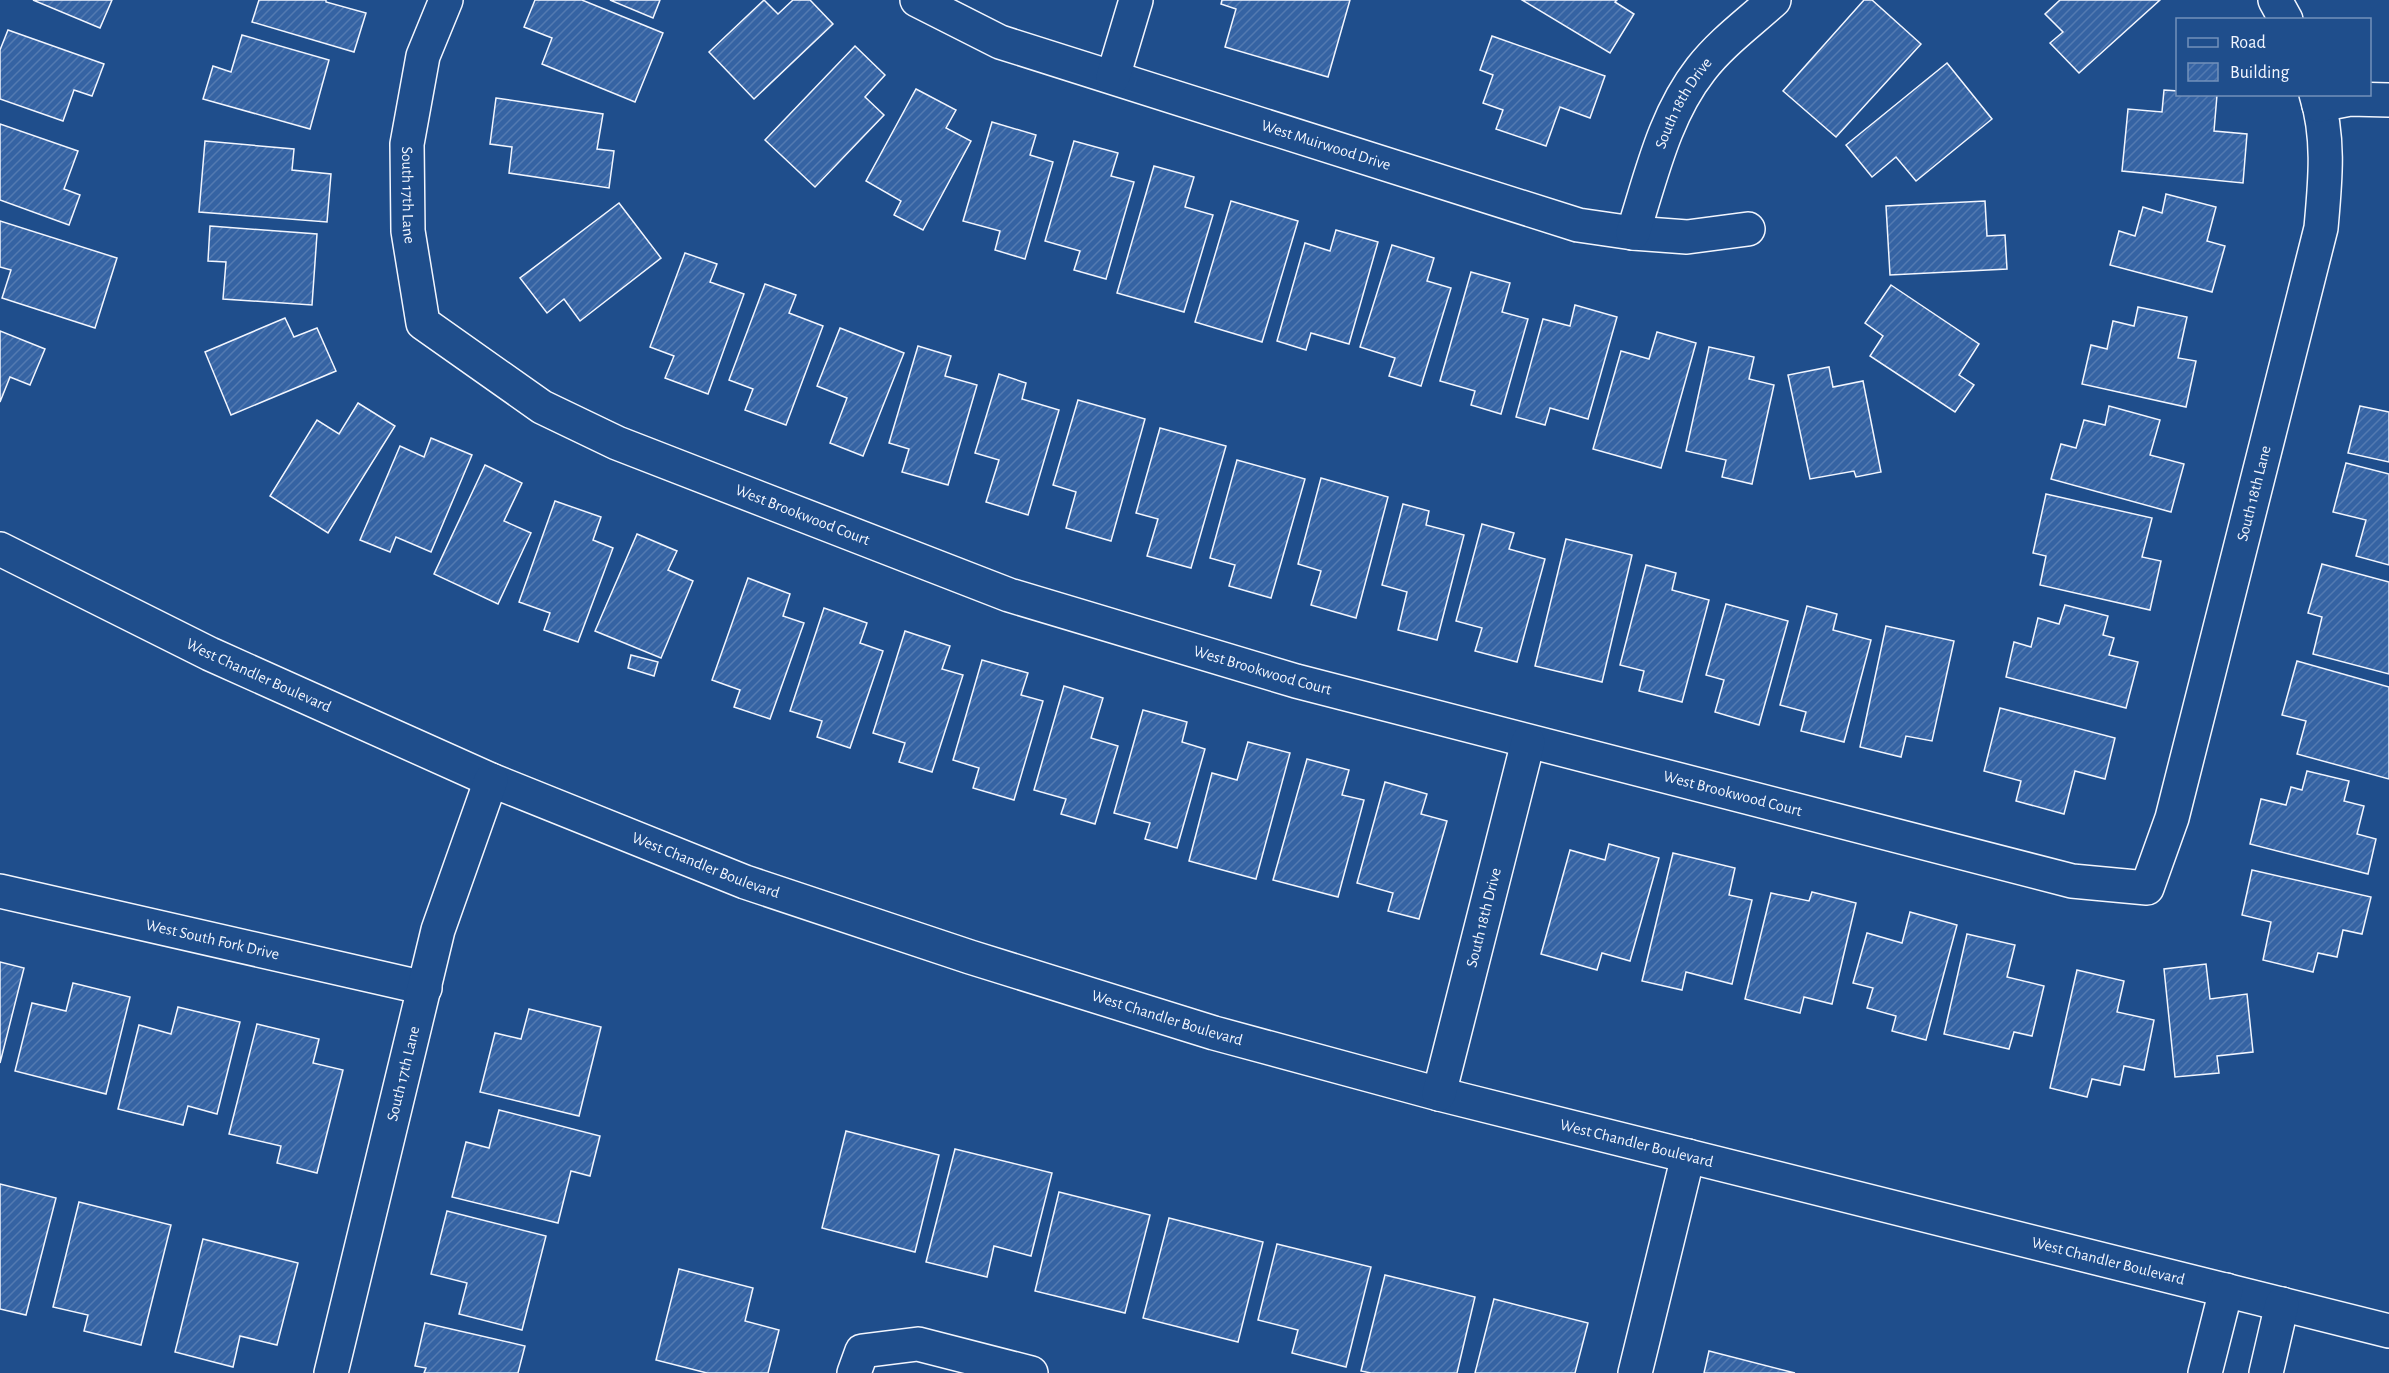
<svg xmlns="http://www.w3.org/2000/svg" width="2389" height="1373" viewBox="0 0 2389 1373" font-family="'Alegreya Sans',sans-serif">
<defs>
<pattern id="building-hatch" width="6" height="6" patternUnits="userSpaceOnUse" patternTransform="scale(1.5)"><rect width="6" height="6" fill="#3563a3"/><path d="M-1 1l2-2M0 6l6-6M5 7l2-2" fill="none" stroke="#537ab1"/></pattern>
</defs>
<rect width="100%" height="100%" fill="#1f4e8c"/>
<g fill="url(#building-hatch)" stroke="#f2f6ff" stroke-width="1.5">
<polygon points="33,0 112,0 100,28"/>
<polygon points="259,0 326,0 326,2 366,13 354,52 252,22"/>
<polygon points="535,0 582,0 663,33 635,102 542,64 552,38 524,27"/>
<polygon points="610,0 660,0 653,18"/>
<polygon points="764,0 778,14 793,0 810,0 833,24 754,99 709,52"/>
<polygon points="1222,0 1350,0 1328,77 1225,47 1236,9 1221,4"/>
<polygon points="1522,0 1617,0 1615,2 1634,14 1610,53"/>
<polygon points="1864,0 1872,0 1921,44 1836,137 1783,91"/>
<polygon points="2060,0 2160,0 2079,73 2050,43 2063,32 2045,14"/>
<polygon points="8,30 104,64 92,96 74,90 63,121 0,99 0,50"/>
<polygon points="242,35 329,60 310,129 203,99 213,66 231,72"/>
<polygon points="1492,36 1605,76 1590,118 1560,107 1546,146 1496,129 1503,110 1483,103 1493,75 1480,70"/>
<polygon points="855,46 885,75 865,97 884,115 815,187 765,140"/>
<polygon points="1947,63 1992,119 1916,181 1896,157 1872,177 1846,145"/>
<polygon points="916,89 956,110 946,128 971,141 923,230 894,215 901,201 866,181"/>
<polygon points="2164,90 2178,91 2178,94 2217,95 2214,131 2247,134 2243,183 2122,171 2128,109 2162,112"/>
<polygon points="496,98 603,114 597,149 614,151 609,188 509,173 512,147 490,144"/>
<polygon points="992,122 1036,135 1030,155 1053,162 1025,259 995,250 1000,231 963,221"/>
<polygon points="0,124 78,151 64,189 80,195 69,225 0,200"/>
<polygon points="205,141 294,149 292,170 331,174 327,222 199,212"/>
<polygon points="1074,141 1118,153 1111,176 1134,182 1106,279 1074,270 1080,251 1045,241"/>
<polygon points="1154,166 1194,177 1185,207 1213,215 1184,312 1117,293"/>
<polygon points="2166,194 2216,207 2207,241 2225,246 2212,292 2110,265 2119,231 2135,236 2143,207 2162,213"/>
<polygon points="1231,201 1298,221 1262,342 1195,322"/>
<polygon points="1985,201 1987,236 2005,235 2007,269 1890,275 1886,206"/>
<polygon points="619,203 661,258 580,321 564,299 547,313 520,278"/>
<polygon points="0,221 117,258 95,328 2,298 11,270 0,267"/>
<polygon points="210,226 317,234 312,305 223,299 226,262 208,261"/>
<polygon points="1336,230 1378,242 1349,344 1311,333 1306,350 1277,341 1305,243 1330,251"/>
<polygon points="1392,245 1434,258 1427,281 1451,288 1421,386 1389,376 1395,358 1360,347"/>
<polygon points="685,253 717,264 710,282 744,294 708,394 665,378 674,356 650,347"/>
<polygon points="1471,272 1510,283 1502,312 1528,319 1501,414 1471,405 1475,391 1440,381"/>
<polygon points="765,284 796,295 789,313 823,326 786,425 745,410 753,389 729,380"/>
<polygon points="1891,285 1979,344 1959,375 1974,385 1955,412 1870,356 1883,336 1865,323"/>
<polygon points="1575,305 1617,317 1588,419 1550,408 1545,425 1516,417 1543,319 1570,326"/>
<polygon points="2138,307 2187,317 2178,358 2196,361 2186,407 2082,384 2091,345 2107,349 2113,321 2134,326"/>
<polygon points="285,318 294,337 317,328 336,371 231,415 205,352"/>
<polygon points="840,328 904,353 863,456 830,443 847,398 817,386"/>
<polygon points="0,331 45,349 30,385 10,377 0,402"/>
<polygon points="1657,332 1696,343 1661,468 1593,449 1621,351 1649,359"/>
<polygon points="918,346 951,356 945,376 977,385 948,485 902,472 909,449 889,443"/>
<polygon points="1709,347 1754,357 1749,379 1774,385 1752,484 1722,477 1726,460 1686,451"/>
<polygon points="1829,367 1833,387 1863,381 1881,472 1856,477 1854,471 1810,479 1788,375"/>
<polygon points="999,374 1026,383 1022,399 1059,410 1028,515 986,502 999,460 975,453"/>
<polygon points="1078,400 1145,419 1111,541 1066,528 1076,492 1053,485"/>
<polygon points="358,403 395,426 328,533 270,496 317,420 339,434"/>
<polygon points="2109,406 2160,420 2150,455 2184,464 2171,512 2051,479 2061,444 2076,448 2084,420 2105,425"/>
<polygon points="2360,406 2389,412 2389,462 2348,453"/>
<polygon points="1160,428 1226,446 1191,568 1147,556 1158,519 1136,513"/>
<polygon points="431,438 472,455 431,552 396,537 390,552 360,540 400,446 424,457"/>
<polygon points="1237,460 1305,479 1271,598 1229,586 1235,565 1210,558"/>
<polygon points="2346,463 2389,474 2389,565 2356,556 2366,520 2333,512"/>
<polygon points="485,465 522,483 504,521 531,533 498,604 434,574"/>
<polygon points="1321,478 1388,497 1356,618 1311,605 1321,571 1298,564"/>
<polygon points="2046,494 2152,518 2142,557 2161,561 2150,610 2040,585 2046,556 2033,553"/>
<polygon points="555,501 601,517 593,540 613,548 578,642 544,630 550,613 519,602"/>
<polygon points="1403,504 1429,511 1426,525 1464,535 1437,640 1398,630 1407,592 1382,585"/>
<polygon points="1482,524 1514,533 1509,549 1545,559 1517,662 1475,651 1482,628 1456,621"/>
<polygon points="637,534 677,551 668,570 693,581 661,658 595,631"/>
<polygon points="1566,539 1632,555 1602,682 1535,666"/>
<polygon points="2322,564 2389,582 2389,674 2313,654 2322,617 2308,613"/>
<polygon points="1646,565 1676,573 1672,590 1709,600 1682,702 1639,691 1644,671 1620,665"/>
<polygon points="748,578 790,594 783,616 804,623 770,719 734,707 740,690 712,680"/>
<polygon points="1726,604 1788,621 1759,725 1715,712 1724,680 1706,675"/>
<polygon points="2065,605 2108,616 2103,635 2114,638 2109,655 2138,662 2126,708 2006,677 2014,642 2031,647 2038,618 2059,624"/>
<polygon points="1807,606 1837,614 1833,630 1871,640 1844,742 1801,731 1806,712 1780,705"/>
<polygon points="824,608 867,623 860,643 883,651 850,748 817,737 822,721 790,711"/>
<polygon points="1886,626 1954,641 1932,741 1906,736 1901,757 1860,747"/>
<polygon points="905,631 950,646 942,669 963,675 932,772 899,762 905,743 873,733"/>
<polygon points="631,655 658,662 654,676 628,668"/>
<polygon points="982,660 1028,673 1021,695 1043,701 1014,800 973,788 979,768 953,760"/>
<polygon points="2297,661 2389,687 2389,779 2297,754 2306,721 2282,715"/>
<polygon points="1064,686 1103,698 1091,738 1118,746 1095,824 1061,814 1066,799 1034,790"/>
<polygon points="2000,708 2115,738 2105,779 2075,771 2064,814 2016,801 2021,781 1984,771"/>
<polygon points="1143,710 1187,722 1182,742 1205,749 1177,848 1145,839 1150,823 1114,813"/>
<polygon points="1248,742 1290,753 1256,879 1189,861 1212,773 1237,780"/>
<polygon points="1307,759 1349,770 1342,795 1364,800 1338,897 1273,880"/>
<polygon points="2307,771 2349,781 2344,801 2364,806 2357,834 2376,839 2368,874 2250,844 2261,799 2286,805 2291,787 2302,790"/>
<polygon points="1385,782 1427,794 1421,814 1447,821 1419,919 1388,911 1393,893 1357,883"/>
<polygon points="1609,844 1659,858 1630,961 1602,953 1597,970 1541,954 1570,850 1605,860"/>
<polygon points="1673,853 1735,868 1729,895 1752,900 1732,984 1686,972 1682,990 1642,981"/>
<polygon points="2252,870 2371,897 2362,934 2343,930 2337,957 2318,953 2313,972 2263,960 2271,922 2242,915"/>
<polygon points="1812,892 1856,903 1832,1004 1804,997 1800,1013 1745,999 1771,893 1809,901"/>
<polygon points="1910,912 1957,925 1926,1040 1892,1031 1896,1016 1867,1008 1873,988 1853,983 1867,933 1902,943"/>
<polygon points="1967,934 2015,945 2007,977 2044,986 2032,1036 2014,1032 2009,1049 1944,1034"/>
<polygon points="0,962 24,968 0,1063"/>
<polygon points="2206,964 2210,999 2247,994 2253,1052 2217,1056 2219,1073 2175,1077 2164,969"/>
<polygon points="2077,970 2124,981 2117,1012 2154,1020 2144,1070 2124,1066 2120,1085 2092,1079 2087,1097 2050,1088"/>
<polygon points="73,983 130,997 106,1094 15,1071 32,1003 66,1011"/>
<polygon points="178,1007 240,1022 217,1114 188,1106 183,1125 118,1109 139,1025 171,1034"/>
<polygon points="529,1009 601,1027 579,1116 480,1092 495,1033 521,1039"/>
<polygon points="257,1024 319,1039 313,1063 343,1070 317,1173 277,1163 281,1146 229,1134"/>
<polygon points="499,1110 600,1136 590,1176 571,1171 558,1223 452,1197 466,1142 489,1148"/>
<polygon points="846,1131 939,1155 915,1252 822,1228"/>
<polygon points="955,1149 1052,1173 1031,1256 994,1246 987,1277 926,1262"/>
<polygon points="0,1184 56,1198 26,1315 0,1309"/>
<polygon points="1059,1192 1150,1215 1125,1313 1035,1291"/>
<polygon points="79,1202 171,1225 141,1345 84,1331 88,1315 53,1307"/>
<polygon points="447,1211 546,1236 522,1330 459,1314 467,1283 431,1274"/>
<polygon points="1169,1218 1263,1242 1238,1342 1143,1318"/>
<polygon points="203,1239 298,1263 277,1345 240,1336 233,1367 175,1352"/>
<polygon points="1277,1244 1371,1267 1346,1367 1292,1353 1298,1330 1258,1320"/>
<polygon points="679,1269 753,1288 745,1321 779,1330 768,1373 707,1373 656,1360"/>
<polygon points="1385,1275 1475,1297 1457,1373 1371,1373 1361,1371"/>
<polygon points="1494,1299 1588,1323 1575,1373 1475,1373"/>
<polygon points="425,1323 525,1346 518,1373 424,1373 426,1368 415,1366"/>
<polygon points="1709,1351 1795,1373 1704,1373"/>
</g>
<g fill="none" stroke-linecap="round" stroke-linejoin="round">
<g stroke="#f2f6ff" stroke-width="36">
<g id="minor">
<path id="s1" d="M446 0 423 56 407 144 408 231 423 323 542 407 617 443 1009 595 1296 681 2072 881 2147 888 2172 818 2321 228C2325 183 2330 138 2316 94"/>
<path id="s2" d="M917 0 1000 42 1578 225 1633 233 1687 237 1748 229"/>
<polyline points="2275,0 2286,20"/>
<polyline points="1113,77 1136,0"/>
<polyline points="2319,105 2350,99 2389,100"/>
<path id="s3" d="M1633 233C1651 177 1664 116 1701 69 1721 43 1750 22 1774 0"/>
<path id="s4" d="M0 549 210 654 491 780 745 882 970 957 1214 1033 1439 1094 2389 1331"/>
<path id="s5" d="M0 891 425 988"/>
<path id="s6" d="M1439 1094 1528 742"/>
<path id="s7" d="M331 1373 438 930 491 780"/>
<polyline points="854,1373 862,1351 918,1344 1031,1373"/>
<polyline points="1635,1373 1688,1156"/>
<polyline points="2205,1373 2226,1290"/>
<polyline points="2266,1373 2282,1304"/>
</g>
</g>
<use href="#minor" stroke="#1f4e8c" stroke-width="33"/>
</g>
<g text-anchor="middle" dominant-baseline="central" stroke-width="4.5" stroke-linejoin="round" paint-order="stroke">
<g font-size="16" fill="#f2f6ff" stroke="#1f4e8c">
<text stroke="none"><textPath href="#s3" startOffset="140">South 18th Drive</textPath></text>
<text stroke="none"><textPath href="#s2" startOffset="435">West Muirwood Drive</textPath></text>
<text stroke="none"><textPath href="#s1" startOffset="201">South 17th Lane</textPath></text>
<text stroke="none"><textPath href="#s1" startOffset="2565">South 18th Lane</textPath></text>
<text stroke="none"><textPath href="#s1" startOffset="758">West Brookwood Court</textPath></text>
<text stroke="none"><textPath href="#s1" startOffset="1244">West Brookwood Court</textPath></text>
<text stroke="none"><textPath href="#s4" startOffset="288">West Chandler Boulevard</textPath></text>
<text stroke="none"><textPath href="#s1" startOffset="1730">West Brookwood Court</textPath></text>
<text stroke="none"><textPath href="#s4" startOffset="774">West Chandler Boulevard</textPath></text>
<text stroke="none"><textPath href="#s6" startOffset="182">South 18th Drive</textPath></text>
<text stroke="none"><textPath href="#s5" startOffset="218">West South Fork Drive</textPath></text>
<text stroke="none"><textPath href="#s4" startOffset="1260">West Chandler Boulevard</textPath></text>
<text stroke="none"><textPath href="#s7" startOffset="308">South 17th Lane</textPath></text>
<text stroke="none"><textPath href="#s4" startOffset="1746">West Chandler Boulevard</textPath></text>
<text stroke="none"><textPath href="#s4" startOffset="2232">West Chandler Boulevard</textPath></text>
</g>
</g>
<rect x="2176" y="18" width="195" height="78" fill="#1f4e8c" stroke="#7391ba" stroke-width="1.5"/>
<rect x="2188" y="38" width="30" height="9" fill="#1f4e8c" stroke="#7391ba" stroke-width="1.5"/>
<text x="2230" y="48" font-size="18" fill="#f2f6ff">Road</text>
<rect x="2188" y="63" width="30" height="18" fill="url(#building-hatch)" stroke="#7391ba" stroke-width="1.5"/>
<text x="2230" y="78" font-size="18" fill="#f2f6ff">Building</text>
</svg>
